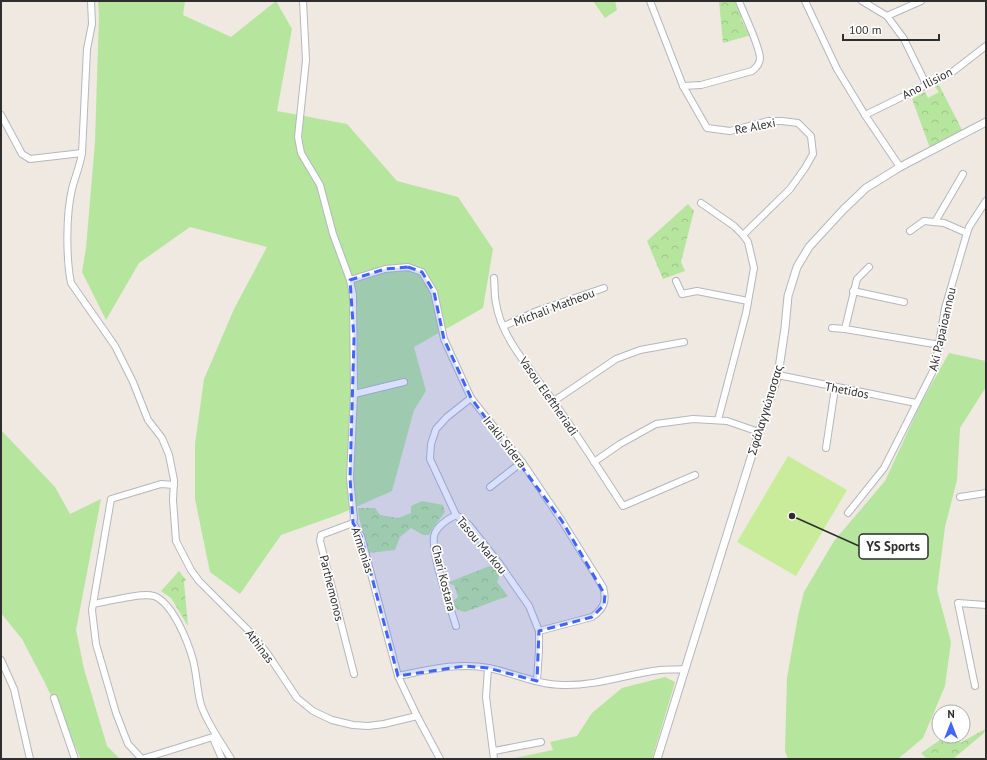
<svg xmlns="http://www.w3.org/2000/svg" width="987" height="760" viewBox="0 0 987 760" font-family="'PT Sans',sans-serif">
<defs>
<pattern id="forest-crowns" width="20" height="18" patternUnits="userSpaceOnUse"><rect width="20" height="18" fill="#b6e59e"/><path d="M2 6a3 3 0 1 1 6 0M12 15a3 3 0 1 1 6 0" fill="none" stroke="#9dc588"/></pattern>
</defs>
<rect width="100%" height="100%" fill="#efe9e1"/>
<g fill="#b6e59e">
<polygon points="98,1 185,1 183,15 231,37 276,1 292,29 277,111 347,124 397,181 458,197 493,249 483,308 414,347 426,391 414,410 392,491 340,514 281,535 240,594 210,572 195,499 195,444 204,379 234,309 267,247 190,227 139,263 106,320 82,272 86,248 95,142 99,15"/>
<polygon points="593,1 615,1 617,10 605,18"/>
<polygon points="949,353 986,361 986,387 960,428 957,480 945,527 937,590 951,642 945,686 923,738 898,759 788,759 785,751 787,678 798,616 804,592 834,541 885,481 921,403"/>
<polygon points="1,430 55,487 70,514 101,499 76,630 84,669 107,746 120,759 81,759 45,683 22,639 1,613"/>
<polygon points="665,677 675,682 652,759 510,759 553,750 550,742 577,736 592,713 622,688"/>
</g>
<g fill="url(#forest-crowns)">
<polygon points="719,1 736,1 743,15 741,19 746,29 749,30 751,35 723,43"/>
<polygon points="939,85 962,130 930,148 912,99 925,92 928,98 939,92 935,87"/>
<polygon points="688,204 694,211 681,262 685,271 663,279 647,241"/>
<polygon points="422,501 443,505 445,512 433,528 429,535 423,535 411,528 400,537 395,550 369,553 359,518 358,508 375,508 380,515 398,518 411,513 411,506"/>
<path d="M492 565C496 571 502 575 497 582L508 596 465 612 458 610 455 607 453 601 458 597 454 585 450 584 449 582Z"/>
<polygon points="179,571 186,580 184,582 188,626 171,598 161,591"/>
<polygon points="985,729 984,733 953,759 927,759 921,753 940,740 962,742"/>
</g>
<polygon fill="#c9ec9a" points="788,456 847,490 796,576 737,542"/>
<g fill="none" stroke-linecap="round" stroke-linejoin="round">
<g stroke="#b4b7c1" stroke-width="8">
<g id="minor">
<path d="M91 1 92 24 87 49 82 153C80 166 75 177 72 189 66 214 66 258 71 283L115 346 133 382 148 420 162 438 169 455 174 480 173 500 176 541 191 570 199 581 249 631 267 653 297 698 313 711 332 720 353 725 368 726 384 724 417 716"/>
<polyline points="303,1 306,60 298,137 301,153 320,185 333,234 350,280 353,295 354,394 350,478 354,518 353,523 361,536 398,676 417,716 440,759"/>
<polyline points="650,1 683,86 707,128 730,131 768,121 782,121 798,123 811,136 813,154 805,168 790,189 743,235"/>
<polyline points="805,1 837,69 865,115 900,167"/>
<polyline points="862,1 887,16 904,39 926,84"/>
<polyline points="887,16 921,1"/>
<path d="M683 86 701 85 752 71C756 68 760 64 760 58 759 44 744 15 739 1"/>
<polyline points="1,115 22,154 30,159 82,153"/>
<polyline points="865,115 951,73 986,46"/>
<polyline points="701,203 734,226 743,235 748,242 754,268 746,313 718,420"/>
<polyline points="935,222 963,174"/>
<polyline points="910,231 924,221 944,223 967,233"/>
<path d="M494 278C495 286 494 295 496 303 501 339 534 373 554 402 578 436 600 471 623 506L695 475"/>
<path d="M350 280 385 269 408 267 422 272 434 292 444 339 471 398 522 462 562 521 603 587C607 601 604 609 592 617L539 631"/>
<polyline points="676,281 682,294 697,291 748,301"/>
<polyline points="853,291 904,302"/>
<polyline points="504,326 537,311 604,288"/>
<polyline points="832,328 845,329 940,345"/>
<polyline points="845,329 857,279 869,267"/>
<polyline points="778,375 916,403"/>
<polyline points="354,394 404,382"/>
<polyline points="471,398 447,417 436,429 431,444 430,459 456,515 469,525 499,563 529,606 539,631 539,650 537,681"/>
<polyline points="554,401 616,359 640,350 684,342"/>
<polyline points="826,448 835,388"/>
<polyline points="594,462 620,444 656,424 693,419 727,421 759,432"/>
<polyline points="490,487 522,462"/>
<polyline points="960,497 986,493"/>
<polyline points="848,513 884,468 935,367 945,308 967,233 969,227 986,201"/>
<path d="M456 515C448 519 439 524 435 533 428 547 451 609 456 626"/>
<polyline points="353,523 321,535 320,541 354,674"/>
<path d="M93 604C107 602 141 592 154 596 173 603 188 642 193 660 197 675 197 691 201 705 208 725 221 742 231 759"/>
<polyline points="1,660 14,689 30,759"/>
<polyline points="488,668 486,697 494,759"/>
<path d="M398 676C428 670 458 662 489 668 513 673 538 685 563 685 596 686 627 674 660 670 668 669 676 670 684 669"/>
<polyline points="975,686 958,603 986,605"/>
<polyline points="54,698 75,759"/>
<polyline points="213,738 222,759"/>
<polyline points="494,751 541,742"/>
<polyline points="142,759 128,744 116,713 96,644 92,610 111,499 161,484 174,485"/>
<polyline points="142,759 216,736"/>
</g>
</g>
<g stroke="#b4b7c1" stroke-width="9">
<polyline id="tertiary" points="657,759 759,432 778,375 785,328 788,296 797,267 809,247 843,210 866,188 900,167 986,122"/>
</g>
<use href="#minor" stroke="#fff" stroke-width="6"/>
<use href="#tertiary" stroke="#fff" stroke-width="7"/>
</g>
<path fill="#4264fb" fill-opacity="0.2" stroke="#4264fb" stroke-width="3" stroke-dasharray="8 5" stroke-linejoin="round" d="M408 267 422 272 434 292 444 339 471 398 562 521 605 595 604 605 592 617 539 631 537 681 488 668 465 666 398 676 361 536 353 523 350 478 354 339 350 280 385 269Z"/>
<g text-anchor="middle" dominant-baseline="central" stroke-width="3.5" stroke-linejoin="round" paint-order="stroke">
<g font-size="12" fill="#2e2e2e" stroke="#fff">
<text transform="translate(927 83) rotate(-27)">Ano Ilision</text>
<text transform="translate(755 126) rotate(-11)">Re Alexi</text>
<text transform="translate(554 307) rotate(-21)">Michali Matheou</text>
<text transform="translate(942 329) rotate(-77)">Aki Papaioannou</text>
<text transform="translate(847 390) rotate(11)">Thetidos</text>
<text transform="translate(549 396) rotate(55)">Vasou Eleftheriadi</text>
<text transform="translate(765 410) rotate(-73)">Σφάλαγγιώτισσας</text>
<text transform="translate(505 442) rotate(52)">Irakli Sidera</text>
<text transform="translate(482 545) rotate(50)">Tasou Markou</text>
<text transform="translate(363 550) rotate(72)">Armenias</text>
<text transform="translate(444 578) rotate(76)">Chari Kostara</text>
<text transform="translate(332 588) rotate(76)">Parthemonos</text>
<text transform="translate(260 646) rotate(53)">Athinas</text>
</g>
</g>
<path fill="none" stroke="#2e2e2e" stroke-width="1.5" d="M792 516L859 546"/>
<circle fill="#2e2e2e" stroke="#fff" stroke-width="1.5" cx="792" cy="516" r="4"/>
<rect fill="#fff" stroke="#2e2e2e" stroke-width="1.5" x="859" y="534" width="69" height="25" rx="4"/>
<g font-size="13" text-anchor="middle" font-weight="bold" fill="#2e2e2e">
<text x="893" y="551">YS Sports</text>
</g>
<rect width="987" height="760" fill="none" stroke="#2e2e2e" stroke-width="4"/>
<g transform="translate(951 724)"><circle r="19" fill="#ffffff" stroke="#ababab"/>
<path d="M0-3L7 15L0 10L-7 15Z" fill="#4264fb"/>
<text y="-6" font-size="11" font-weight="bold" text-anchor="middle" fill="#2e2e2e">N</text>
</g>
<path d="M843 34v6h96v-6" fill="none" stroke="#2e2e2e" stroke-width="2"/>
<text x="849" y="34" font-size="12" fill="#2e2e2e" stroke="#ffffff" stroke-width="3" paint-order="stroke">100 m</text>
</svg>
